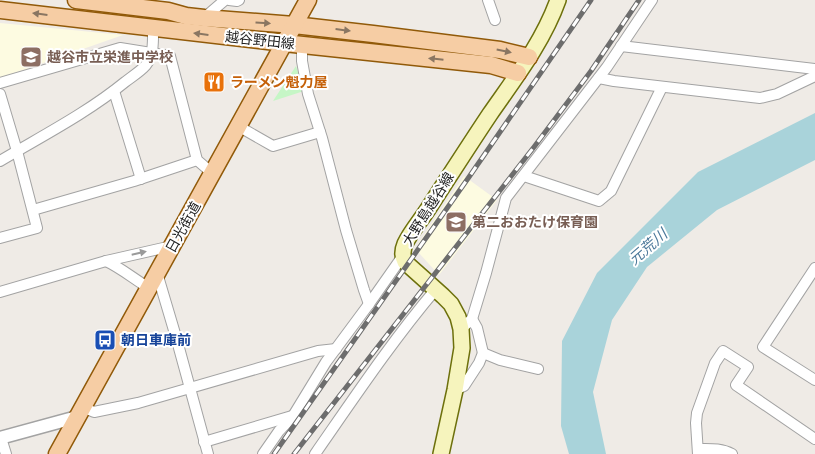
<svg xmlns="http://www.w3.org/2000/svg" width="815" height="454" viewBox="0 0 815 454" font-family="Cabin,'Noto Sans JP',sans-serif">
<rect width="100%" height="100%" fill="#efebe6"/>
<g fill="#fdfbe1">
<polygon points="0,23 123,35 0,78"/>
<polygon points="464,176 497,200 439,275 418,252 418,244"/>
</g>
<polygon fill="#c6f6c6" points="296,66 304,91 273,101"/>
<polygon fill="#a9d3da" points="815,113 815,160 717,210 647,267 612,320 593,392 606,454 569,454 561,426 562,341 597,273 698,172"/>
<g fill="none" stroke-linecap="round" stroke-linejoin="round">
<g stroke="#a3a3a3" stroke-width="12">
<g id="minor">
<polyline points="229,0 237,1 239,0"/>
<polyline points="488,0 495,20"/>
<polyline points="204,18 225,0"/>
<polyline points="302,45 302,61 308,94 322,138 346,230 364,290 369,304"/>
<polyline points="621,46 815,69"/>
<polyline points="599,78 614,81 760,98 777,94 815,76"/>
<polyline points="0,83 120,48 170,56 197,160 212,173"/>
<polyline points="114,91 141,179"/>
<polyline points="0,94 17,151 37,228 0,238"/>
<polyline points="238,126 273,146 320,132"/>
<path d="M0 161C42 136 87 113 125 82 131 77 140 72 146 65 154 55 153 40 153 28"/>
<polyline points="524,176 599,201 611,191 662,87"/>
<polyline points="33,210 134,181 197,160"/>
<path d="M106 261C121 268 134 279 149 288"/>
<polyline points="815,268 763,347 815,380"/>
<polyline points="157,273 176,337 208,454"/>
<polyline points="0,292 106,261 172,246"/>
<polyline points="472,319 477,328 483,353"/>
<polyline points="461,329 472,319 486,273 506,198 607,67 652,0"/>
<polyline points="455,390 464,386 479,363 483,353 500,360 538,369"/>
<polyline points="82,407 94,412 138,403 318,351 336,349"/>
<polyline points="1,438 6,454"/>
<polyline points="204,442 292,416"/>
<path d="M698 449C710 449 721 448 732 454"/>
<polyline points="263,454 279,431 293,416 326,362 369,304 402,257"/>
<path d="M315 454C354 398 392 341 436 289"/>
<polyline points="698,454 696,423 697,413 715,363 723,351 748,367 736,385 815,439"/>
</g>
</g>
<g stroke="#a3a3a3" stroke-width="15">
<polyline id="tertiary" points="0,438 77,417"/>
</g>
<g stroke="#6d700c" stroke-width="18">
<path id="secondary" d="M441 454 455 390 462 348 461 329 458 317 451 304 443 296 405 262C402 256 402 251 405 244 411 231 422 219 430 206 450 175 470 144 490 114 515 78 543 42 558 0"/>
</g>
<g stroke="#915a09" stroke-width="19">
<g id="primary">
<polyline points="76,0 168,11 186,16 204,18 294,25 373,34 500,50 529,57"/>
<polyline points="0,10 284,43 491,65 518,73"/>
<polyline points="57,454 308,0"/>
</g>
</g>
<use href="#minor" stroke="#fff" stroke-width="10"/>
<use href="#tertiary" stroke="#fff" stroke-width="12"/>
<use href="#secondary" stroke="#f6f4bd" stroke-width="15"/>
<use href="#primary" stroke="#f6cda4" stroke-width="16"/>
<g stroke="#6d6d6d" stroke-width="5">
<g id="rail">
<polyline points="274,454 469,177 591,0"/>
<polyline points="294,454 534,147 591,71 639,0"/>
</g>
</g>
<use href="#rail" stroke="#fff" stroke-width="3" stroke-dasharray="9" stroke-linecap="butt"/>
</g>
<defs><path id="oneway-solid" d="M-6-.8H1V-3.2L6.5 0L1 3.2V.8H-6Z" transform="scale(1.25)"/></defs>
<g fill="#8a7662">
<use href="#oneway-solid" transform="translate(40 14) rotate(-173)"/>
<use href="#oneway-solid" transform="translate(263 23) rotate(4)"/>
<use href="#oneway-solid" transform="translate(343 30) rotate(7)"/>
<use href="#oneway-solid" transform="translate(201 34) rotate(-173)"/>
<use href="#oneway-solid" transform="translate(504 51) rotate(12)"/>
<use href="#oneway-solid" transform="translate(436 59) rotate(-174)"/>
</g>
<use fill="#9a9a9a" href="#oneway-solid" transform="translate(139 253) rotate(-13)"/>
<defs>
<g id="school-square" transform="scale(1.125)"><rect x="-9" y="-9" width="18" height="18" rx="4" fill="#8d6e63" stroke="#fff"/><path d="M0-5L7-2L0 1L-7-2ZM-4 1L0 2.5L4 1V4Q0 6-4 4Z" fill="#fff"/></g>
<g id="restaurant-square" transform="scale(1.125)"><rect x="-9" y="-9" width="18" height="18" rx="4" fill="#e8710a" stroke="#fff"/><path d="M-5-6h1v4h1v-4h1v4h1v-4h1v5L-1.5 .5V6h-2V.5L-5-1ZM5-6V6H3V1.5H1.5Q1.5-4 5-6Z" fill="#fff"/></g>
<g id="bus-square" transform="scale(1.125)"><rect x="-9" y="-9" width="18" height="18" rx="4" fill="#1a4fb4" stroke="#fff"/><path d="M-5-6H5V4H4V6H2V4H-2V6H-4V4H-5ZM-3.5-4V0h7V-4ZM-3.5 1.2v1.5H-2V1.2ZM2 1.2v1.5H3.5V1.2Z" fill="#fff"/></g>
</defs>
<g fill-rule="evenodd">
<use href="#school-square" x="31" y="57"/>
<use href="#restaurant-square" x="214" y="82"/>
<use href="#school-square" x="456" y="222"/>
<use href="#bus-square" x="105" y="340"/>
</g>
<g text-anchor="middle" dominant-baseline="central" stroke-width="4" stroke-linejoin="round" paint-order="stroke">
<g font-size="14" fill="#1f1f1f" stroke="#fff">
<text transform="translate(260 40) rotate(6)">越谷野田線</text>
<text transform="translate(428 209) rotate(-58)">大野島越谷線</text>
<text transform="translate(183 227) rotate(-61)">日光街道</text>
</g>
<g font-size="14" font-weight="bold" fill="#785e54" stroke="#fff" text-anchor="start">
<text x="47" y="57">越谷市立栄進中学校</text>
<text x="472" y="222">第二おおたけ保育園</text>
</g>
<g font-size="14" font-weight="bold" fill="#c56008" stroke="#fff" text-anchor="start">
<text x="230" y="82">ラーメン魁力屋</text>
</g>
<g font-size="14" font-weight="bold" fill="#164399" stroke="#fff" text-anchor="start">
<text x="121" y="340">朝日車庫前</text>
</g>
<g font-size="15" font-style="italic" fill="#4b789a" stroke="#fff">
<text transform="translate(648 247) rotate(-41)">元荒川</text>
</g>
</g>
</svg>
